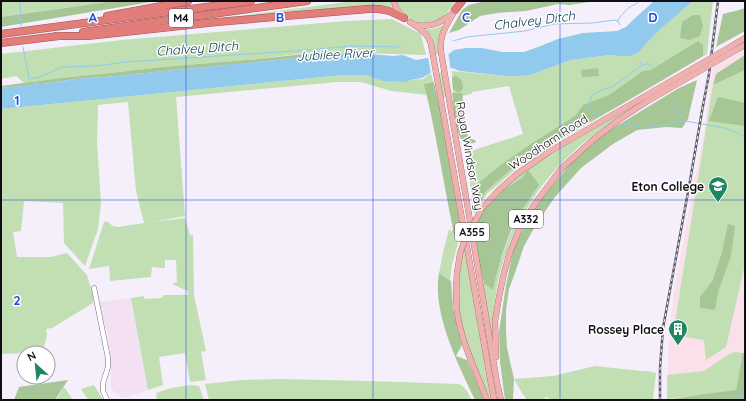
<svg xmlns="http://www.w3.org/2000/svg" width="746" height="401" viewBox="0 0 746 401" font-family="Quicksand,sans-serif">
<rect width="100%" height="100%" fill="#f5effb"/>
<polygon fill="#f3e1f3" points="131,298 148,390 123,398 117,395 111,388 111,360 107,330 103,321 98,302"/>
<polygon fill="#f9e0ea" points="745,50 745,400 667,400 667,375 668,375 668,354 671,315 676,280 705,126 713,67"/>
<g fill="#c1dfb2">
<polygon points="1,1 114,1 1,17"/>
<polygon points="354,1 391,1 394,10 185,23"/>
<path d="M397 1H455C443 29 406 31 397 1Z"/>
<polygon points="693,1 713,1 707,54 559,141 516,169 487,194 474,214 467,159 469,154 474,150 523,134 509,86 472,92 471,94 453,98 452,71 507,76 530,75 571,60 610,55 619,56 631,56 638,53 656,33"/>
<polygon points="392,19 421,34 426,55 359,53 340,54 338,52 305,53 259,59 162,67 111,73 60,78 24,83 16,76 1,79 1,54 122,40 346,21"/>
<polygon points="444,25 442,30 447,96 444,97 443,97 433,41 432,37 425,30 436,28"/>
<polygon points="745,70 745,264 726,347 706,360 704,340 673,335 713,85"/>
<polygon points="431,73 433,82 426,83 428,95 391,91 361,82 337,82 176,97 185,216 153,222 185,218 190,235 193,235 194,295 206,351 201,352 206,380 190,382 185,353 159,357 163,385 148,390 131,298 143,296 145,299 161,298 164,295 188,295 188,291 172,284 177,282 176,260 165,260 165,268 152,267 151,277 110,281 109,266 89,269 104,222 106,221 113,226 118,227 144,223 136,191 128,102 98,105 97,144 101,203 98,229 85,266 64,243 63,203 24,201 21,231 13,232 17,257 51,257 67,253 87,275 93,295 93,303 52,328 46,329 47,335 44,347 34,353 1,354 1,109 343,75 367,75 373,78 407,82 410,80 423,79"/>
<path d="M686 74 687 75C659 92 630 107 604 127 592 136 580 145 569 156 534 188 508 235 498 282 494 301 493 322 492 342L482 283H484L493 289 499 265 506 245 514 225 524 206 526 172 523 177 494 196 538 160Z"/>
<polygon points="449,229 459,240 452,265 450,280 439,273 443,253"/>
<polygon points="464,249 467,262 491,399 484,386 474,364 461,324 456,286"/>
<polygon points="735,352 743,353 736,390 667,399 667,375 704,371 729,354"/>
<polygon points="595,366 642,371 647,371 656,373 653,400 552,400 546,397 543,400 527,400 522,393 514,379 553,376"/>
<path d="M279 379 369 381 459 384C465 387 469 393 471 400H209L205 384 241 380Z"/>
<polygon points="94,385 103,400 88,400 81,389"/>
<polygon points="191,385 199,386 204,400 157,400 156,393 171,388"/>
<polygon points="64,387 73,400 56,400"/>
</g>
<g fill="#a6c695">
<polygon points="114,1 157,1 1,27 1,17"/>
<polygon points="486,1 595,1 570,5 558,4 526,11 497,13 480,16 459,30 449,33 462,10 469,5"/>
<polygon points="745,8 745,31 716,47 723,14 739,10"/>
<polygon points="693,15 700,15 703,25 700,36 689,40 680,38 682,22"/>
<polygon points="698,41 703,45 703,56 620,105 559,139 515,166 486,191 474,212 472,188 506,161 531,144 575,116 583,105 609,95 643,71 651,70"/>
<polygon points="322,52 338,52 340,54 165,71 117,76 76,79 42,84 38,84 37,82 34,85 1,88 1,86 60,78 111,73 162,67 259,59"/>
<polygon points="745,55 745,70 713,85 716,74"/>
<polygon points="598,68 599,76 582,77 581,70"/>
<path d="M455 76C461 78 463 82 463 88L460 92H457L453 89 452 77Z"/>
<polygon points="697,80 688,119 682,128 666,127 637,130 613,144 581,168 555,197 537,223 524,246 516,270 509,289 506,310 506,330 507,348 514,379 513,400 505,400 500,362 499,332 506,285 514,247 537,204 570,164 605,133 679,88"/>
<path d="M433 82 434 83 439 105 461 230 458 239 452 232 453 229C443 181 436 132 424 84Z"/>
<path d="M452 93H462L468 138 475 140 476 142C453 153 455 106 452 93Z"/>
<polygon points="718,97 745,103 745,126 709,121"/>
<path d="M529 171 539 185C530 198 521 210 514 224 504 245 498 268 493 290L484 283 479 262 473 228 485 207 494 196 523 177 526 172Z"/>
<polygon points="728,224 735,226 731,256 718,292 715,310 700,308 700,297 713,280 722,252"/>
<path d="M439 273 451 281 453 307 457 328 462 345 456 356 467 360 484 400H475C458 364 432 313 439 273Z"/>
<polygon points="743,353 745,353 745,397 743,400 667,400 704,394 736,390"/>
<polygon points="68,380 55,400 14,400 19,387"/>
</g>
<polygon fill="#91caec" points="654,1 693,1 656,33 638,53 631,56 619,56 610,55 571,60 530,75 518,76 507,76 459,71 453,68 430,73 422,78 410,80 407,82 384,81 373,78 367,75 343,75 1,109 1,88 33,85 34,83 37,82 38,84 42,84 76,79 117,76 165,71 327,55 359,53 393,56 403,55 416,60 449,54 454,50 466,48 482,48 502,52 524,52 538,47 558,39 583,33 617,31 626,27 634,19"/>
<polygon fill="#f5effb" points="448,52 451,71 431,74 428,56"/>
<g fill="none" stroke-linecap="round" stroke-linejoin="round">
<g stroke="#91caec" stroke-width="1">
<polyline points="20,1 21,26"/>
<path d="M618 20C620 17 627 9 630 7 634 4 636 5 639 1"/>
<polyline points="618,21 620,25"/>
<polyline points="453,41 467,37 525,31 554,24 592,23 615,20 618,21"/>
<polyline points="23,47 29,79 40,77 62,67 96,66 126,62 295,51 353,46 400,47"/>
<polyline points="640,61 642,65"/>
<polyline points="671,103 684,120"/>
<polyline points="601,116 589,110 589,105 592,95 602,90 612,87 644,64 650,64 652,67"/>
<polyline points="622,124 645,128 685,121 725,128 736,132 745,137"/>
<polyline points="735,400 742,396 745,391"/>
</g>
<g stroke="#766a84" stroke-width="5.5">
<polyline id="minor" points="94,288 108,358 108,367 103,383 103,391 107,400"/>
</g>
<g stroke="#995657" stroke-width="6">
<g id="major">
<polyline points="394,1 396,8 402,16"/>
<path d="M456 7C449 24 439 31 441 52L469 215 497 383 501 400"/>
<path d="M410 22C419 28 428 33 431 44L494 400"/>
<path d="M415 25C430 28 440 23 452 14"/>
<polyline points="730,47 745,38"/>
<polyline points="729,54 745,45"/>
<polyline points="499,190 517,174 550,151 692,69"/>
<path d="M457 273C456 286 456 298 457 311 461 342 476 371 487 400"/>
<polyline points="496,357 495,321 499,297 504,273 510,252 520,228 534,205 561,169 594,139 620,119 646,102 691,76"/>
</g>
</g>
<g stroke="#995657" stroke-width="8">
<g id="highway">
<polyline points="455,10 462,1"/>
<polyline points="107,16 188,1"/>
<polyline points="83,32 307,1"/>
<polyline points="1,34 251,1"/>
<path d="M56 36H88L217 22 368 9C383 8 391 11 404 18"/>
<polyline points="1,43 59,36"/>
</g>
</g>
<use href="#minor" stroke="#fff" stroke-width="4.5"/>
<use href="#major" stroke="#eeb1af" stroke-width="5.5"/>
<use href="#highway" stroke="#e27d7a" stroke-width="7"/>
<g stroke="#615c66" stroke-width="2.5">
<polyline id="rail" points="660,400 660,368 663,328 690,181 702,111 709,74 718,1"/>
</g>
<use href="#rail" stroke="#fff" stroke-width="1" stroke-dasharray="3" stroke-linecap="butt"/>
<g stroke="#995657" stroke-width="6" stroke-linecap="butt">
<g id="major-bridge">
<polyline points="692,69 730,47"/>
<polyline points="691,76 729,54"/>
<polyline points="457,273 460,254 465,239 483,207 499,190"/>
</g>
</g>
<use href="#major-bridge" stroke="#eeb1af" stroke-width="5.5"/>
</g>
<path fill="none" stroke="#1d4ed8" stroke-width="1" stroke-opacity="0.55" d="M186 1V400M373 1V400M560 1V400M1 200H745"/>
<defs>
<g id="school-pin" transform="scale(1)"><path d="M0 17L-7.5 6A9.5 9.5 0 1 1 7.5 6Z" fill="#1d8764" stroke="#fff"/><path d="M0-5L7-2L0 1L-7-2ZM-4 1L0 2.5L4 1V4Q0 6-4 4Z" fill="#fff"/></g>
<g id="building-pin" transform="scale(1)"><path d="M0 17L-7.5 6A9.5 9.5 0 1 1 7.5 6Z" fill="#1d8764" stroke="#fff"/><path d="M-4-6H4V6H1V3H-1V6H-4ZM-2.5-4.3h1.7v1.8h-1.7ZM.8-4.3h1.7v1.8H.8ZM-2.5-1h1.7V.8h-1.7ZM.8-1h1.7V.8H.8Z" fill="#fff"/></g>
</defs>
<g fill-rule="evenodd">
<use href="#school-pin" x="718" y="186"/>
<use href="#building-pin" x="678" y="329"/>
</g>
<g text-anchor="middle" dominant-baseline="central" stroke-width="3" stroke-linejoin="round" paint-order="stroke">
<g fill="#fff" stroke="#58565c" stroke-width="1">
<rect x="169" y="9" width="24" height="18" rx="3"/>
<rect x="509" y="210" width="34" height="18" rx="3"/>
<rect x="455" y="223" width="34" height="18" rx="3"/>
</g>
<g font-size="11" font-weight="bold" fill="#110d16">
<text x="181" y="18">M4</text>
<text x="526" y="219">A332</text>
<text x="472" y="232">A355</text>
</g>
<g font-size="12" fill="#110d16" stroke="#fff">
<text transform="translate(548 142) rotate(-33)">Woodham Road</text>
<text transform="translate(470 156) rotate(80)">Royal Windsor Way</text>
</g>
<g font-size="12" font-weight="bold" fill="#110d16" stroke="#fff" text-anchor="end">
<text x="704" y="186">Eton College</text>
<text x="664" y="329">Rossey Place</text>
</g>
<g font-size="13" font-style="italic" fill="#03354b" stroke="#fff">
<text transform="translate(534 20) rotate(-7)">Chalvey Ditch</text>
<text transform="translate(197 48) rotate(-4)">Chalvey Ditch</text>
<text transform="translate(335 54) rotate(-3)">Jubilee River</text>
</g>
</g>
<g font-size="13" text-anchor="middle" font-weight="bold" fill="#1d4ed8" stroke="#fff" stroke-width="3" stroke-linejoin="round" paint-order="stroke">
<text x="93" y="22">A</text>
<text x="280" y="22">B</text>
<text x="466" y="22">C</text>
<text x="653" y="22">D</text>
<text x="17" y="105">1</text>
<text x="17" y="305">2</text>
</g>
<rect width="746" height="401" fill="none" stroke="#110d16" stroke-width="4"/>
<g transform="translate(36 365) rotate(333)"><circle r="19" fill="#ffffff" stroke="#a09ea2"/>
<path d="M0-3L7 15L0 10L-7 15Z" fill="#1d8764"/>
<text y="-6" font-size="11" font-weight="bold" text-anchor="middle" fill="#110d16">N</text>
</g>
</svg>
